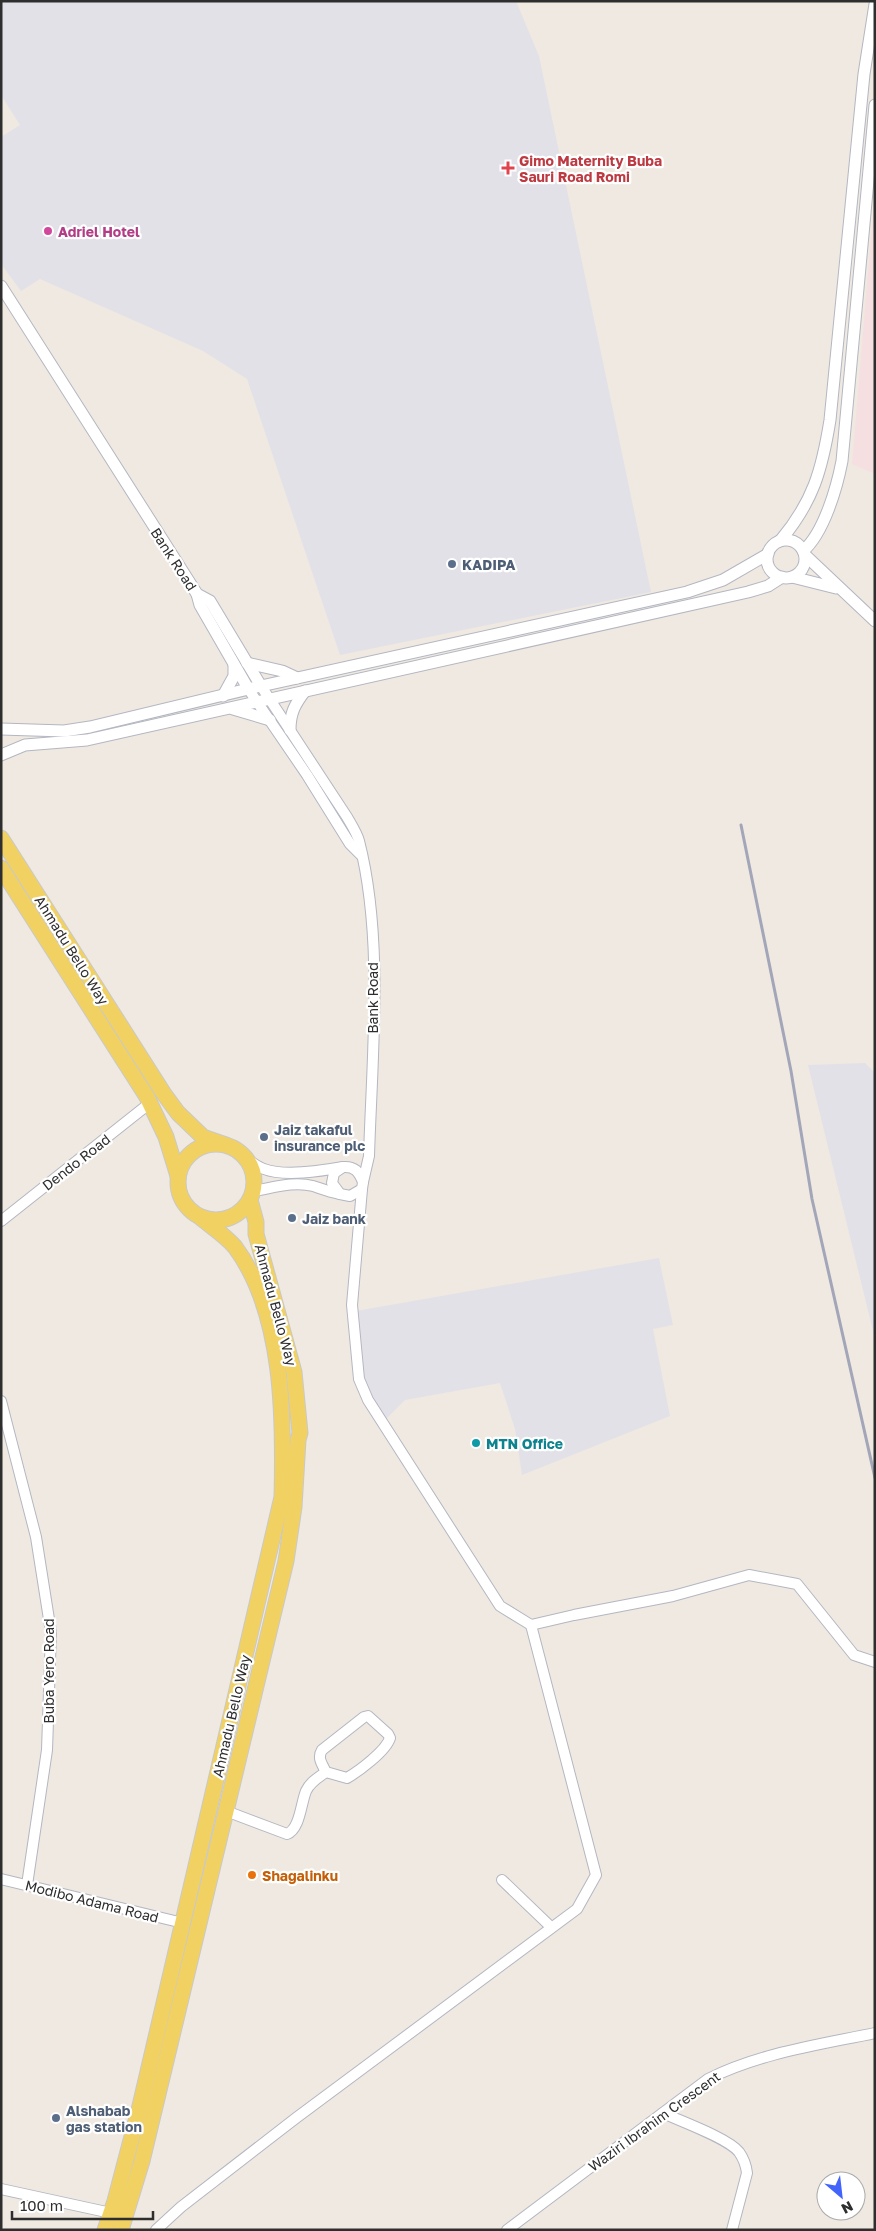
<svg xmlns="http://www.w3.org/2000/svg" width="876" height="2231" viewBox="0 0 876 2231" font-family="'Golos Text',sans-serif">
<rect width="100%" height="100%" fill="#efe9e1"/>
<g fill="#e3e1e8">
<polygon points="1,1 516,1 539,56 651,592 340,655 247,379 203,351 40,279 21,291 1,264 1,137 20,125 1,95"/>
<polygon points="865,1063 875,1073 875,1339 808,1065"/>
<polygon points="659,1258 673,1325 653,1329 670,1416 522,1475 515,1429 500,1383 405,1400 384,1421 360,1382 350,1312"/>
</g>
<polygon fill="#f5dfe0" points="875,191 875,474 852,464"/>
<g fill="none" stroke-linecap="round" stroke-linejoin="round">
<g stroke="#b4b7c1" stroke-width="12">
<g id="minor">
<path d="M261 686 347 817C351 824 357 833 359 841 384 938 372 1055 369 1156L363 1182"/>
<polyline points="249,690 307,775 350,844 361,855"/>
<path d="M246 1159C252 1162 258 1167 264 1169 285 1177 321 1171 343 1167"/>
<path d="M343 1167C355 1166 359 1172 363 1182L362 1189 350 1196 340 1194 332 1183 334 1173Z"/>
<polyline points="362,1189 352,1305 359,1379 368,1400 500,1606 531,1625 574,1615 673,1596 749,1575 797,1584 854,1655 875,1662"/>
<path d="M253 1191C273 1188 293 1181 313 1186 322 1189 330 1192 340 1194"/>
<polyline points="1,1221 150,1103"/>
<polyline points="1,1401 36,1537 51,1632 47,1750 27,1885"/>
<path d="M368 1716 388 1734 390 1738C386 1751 359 1771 347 1778L326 1772C322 1764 317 1758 322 1750L364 1717Z"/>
<path d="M226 1811 287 1834C300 1829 301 1803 306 1791 310 1782 319 1777 326 1772"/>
<polyline points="1,1879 183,1923"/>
<polyline points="502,1880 551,1927"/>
<path d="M663 2113C680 2121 728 2138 739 2152 744 2159 746 2165 747 2173L732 2230"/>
<polyline points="1,2189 111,2213"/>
<polyline points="156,2230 181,2207 296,2118 577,1909 596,1875 531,1625"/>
<path d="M507 2230 708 2079C760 2053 818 2045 875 2033"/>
</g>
</g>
<g stroke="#b4b7c1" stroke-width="13">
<g id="tertiary">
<polyline points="1,286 197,594 210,601 261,686"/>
<circle cx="786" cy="559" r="19"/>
<path d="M780 541C813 502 822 470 830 420L864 74 875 4"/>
<path d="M803 551C824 533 837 487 842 461L875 105"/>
<polyline points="805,555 875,621"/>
<polyline points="792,577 836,588"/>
<polyline points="197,594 200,605 249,690"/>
<polyline points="247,663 282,671 297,678"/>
<polyline points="223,696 234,676 234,665"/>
<polyline points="233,709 270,720"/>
<polyline points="1,729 64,731 90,727 261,686 687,592 723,580 768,554"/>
<path d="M290 730C290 713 295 704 305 691"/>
<polyline points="1,755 25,745 87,740 748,592 768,586 782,577"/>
</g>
</g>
<g stroke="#c9c9c9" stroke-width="17">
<g id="primary">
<polyline points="1,838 164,1094 178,1113 203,1137 226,1145"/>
<polyline points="1,868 147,1097 166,1137 178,1176"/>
<circle cx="216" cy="1182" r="38"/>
<path d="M105 2230 115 2201 140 2106 282 1497C284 1419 284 1313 235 1247 226 1236 212 1227 201 1218"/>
<polyline points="121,2230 142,2161 286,1561 294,1507 298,1440 300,1433 294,1372 256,1234 256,1222 250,1200"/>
</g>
</g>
<use href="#minor" stroke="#fff" stroke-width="10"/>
<use href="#tertiary" stroke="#fff" stroke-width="11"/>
<use href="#primary" stroke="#f2d163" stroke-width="15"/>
<polyline stroke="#a3a6b8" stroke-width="3" points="741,825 791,1071 812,1199 875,1478"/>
</g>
<path fill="#e0444e" stroke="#fff" stroke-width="2" d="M505.5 160.5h5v5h5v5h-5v5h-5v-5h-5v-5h5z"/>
<circle fill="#d1479c" stroke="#fff" stroke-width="2" cx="48" cy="231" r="5"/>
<g fill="#5c6f8a" stroke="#fff" stroke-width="2">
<circle cx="452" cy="564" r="5"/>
<circle cx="264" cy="1137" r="5"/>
<circle cx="292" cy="1218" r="5"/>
<circle cx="56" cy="2118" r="5"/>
</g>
<circle fill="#0f9aa8" stroke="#fff" stroke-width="2" cx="476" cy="1443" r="5"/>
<circle fill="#e8710a" stroke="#fff" stroke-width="2" cx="252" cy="1875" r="5"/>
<g text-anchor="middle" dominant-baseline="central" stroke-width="4.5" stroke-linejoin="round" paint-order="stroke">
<g font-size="14" font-weight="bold" fill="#be3a42" stroke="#fff" text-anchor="start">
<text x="519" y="160">Gimo Maternity Buba<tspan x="519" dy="16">Sauri Road Romi</tspan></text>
</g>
<g font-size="14" font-weight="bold" fill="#b23c85" stroke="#fff" text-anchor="start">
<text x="58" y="231">Adriel Hotel</text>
</g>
<g font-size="14" fill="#2e2e2e" stroke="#fff">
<text transform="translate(174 559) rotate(57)">Bank Road</text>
<text transform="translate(72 950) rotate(58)">Ahmadu Bello Way</text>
<text transform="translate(372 998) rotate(-90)">Bank Road</text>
<text transform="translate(76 1162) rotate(-38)">Dendo Road</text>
<text transform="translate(276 1305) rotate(75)">Ahmadu Bello Way</text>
<text transform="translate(48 1671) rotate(-90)">Buba Yero Road</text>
<text transform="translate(231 1716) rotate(-77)">Ahmadu Bello Way</text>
<text transform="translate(92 1901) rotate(14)">Modibo Adama Road</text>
<text transform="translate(654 2121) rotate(-36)">Waziri Ibrahim Crescent</text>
</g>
<g font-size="14" font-weight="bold" fill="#4e5e75" stroke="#fff" text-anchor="start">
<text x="462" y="564">KADIPA</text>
<text x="274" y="1129">Jaiz takaful<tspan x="274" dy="16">insurance plc</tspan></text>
<text x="302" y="1218">Jaiz bank</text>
<text x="66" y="2110">Alshabab<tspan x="66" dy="16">gas station</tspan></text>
</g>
<g font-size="14" font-weight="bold" fill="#0d838f" stroke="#fff" text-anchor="start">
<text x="486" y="1443">MTN Office</text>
</g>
<g font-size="14" font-weight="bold" fill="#c56008" stroke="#fff" text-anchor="start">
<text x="262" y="1875">Shagalinku</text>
</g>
</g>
<rect width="876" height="2231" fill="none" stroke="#2e2e2e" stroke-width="5"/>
<g transform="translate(841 2196) rotate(152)"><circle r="24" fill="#ffffff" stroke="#ababab"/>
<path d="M0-4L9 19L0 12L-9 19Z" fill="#4264fb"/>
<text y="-8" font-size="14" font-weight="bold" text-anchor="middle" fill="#2e2e2e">N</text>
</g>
<path d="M12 2211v8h141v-8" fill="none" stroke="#2e2e2e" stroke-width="2.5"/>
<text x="20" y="2211" font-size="15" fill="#2e2e2e" stroke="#ffffff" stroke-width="4" paint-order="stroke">100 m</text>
</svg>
